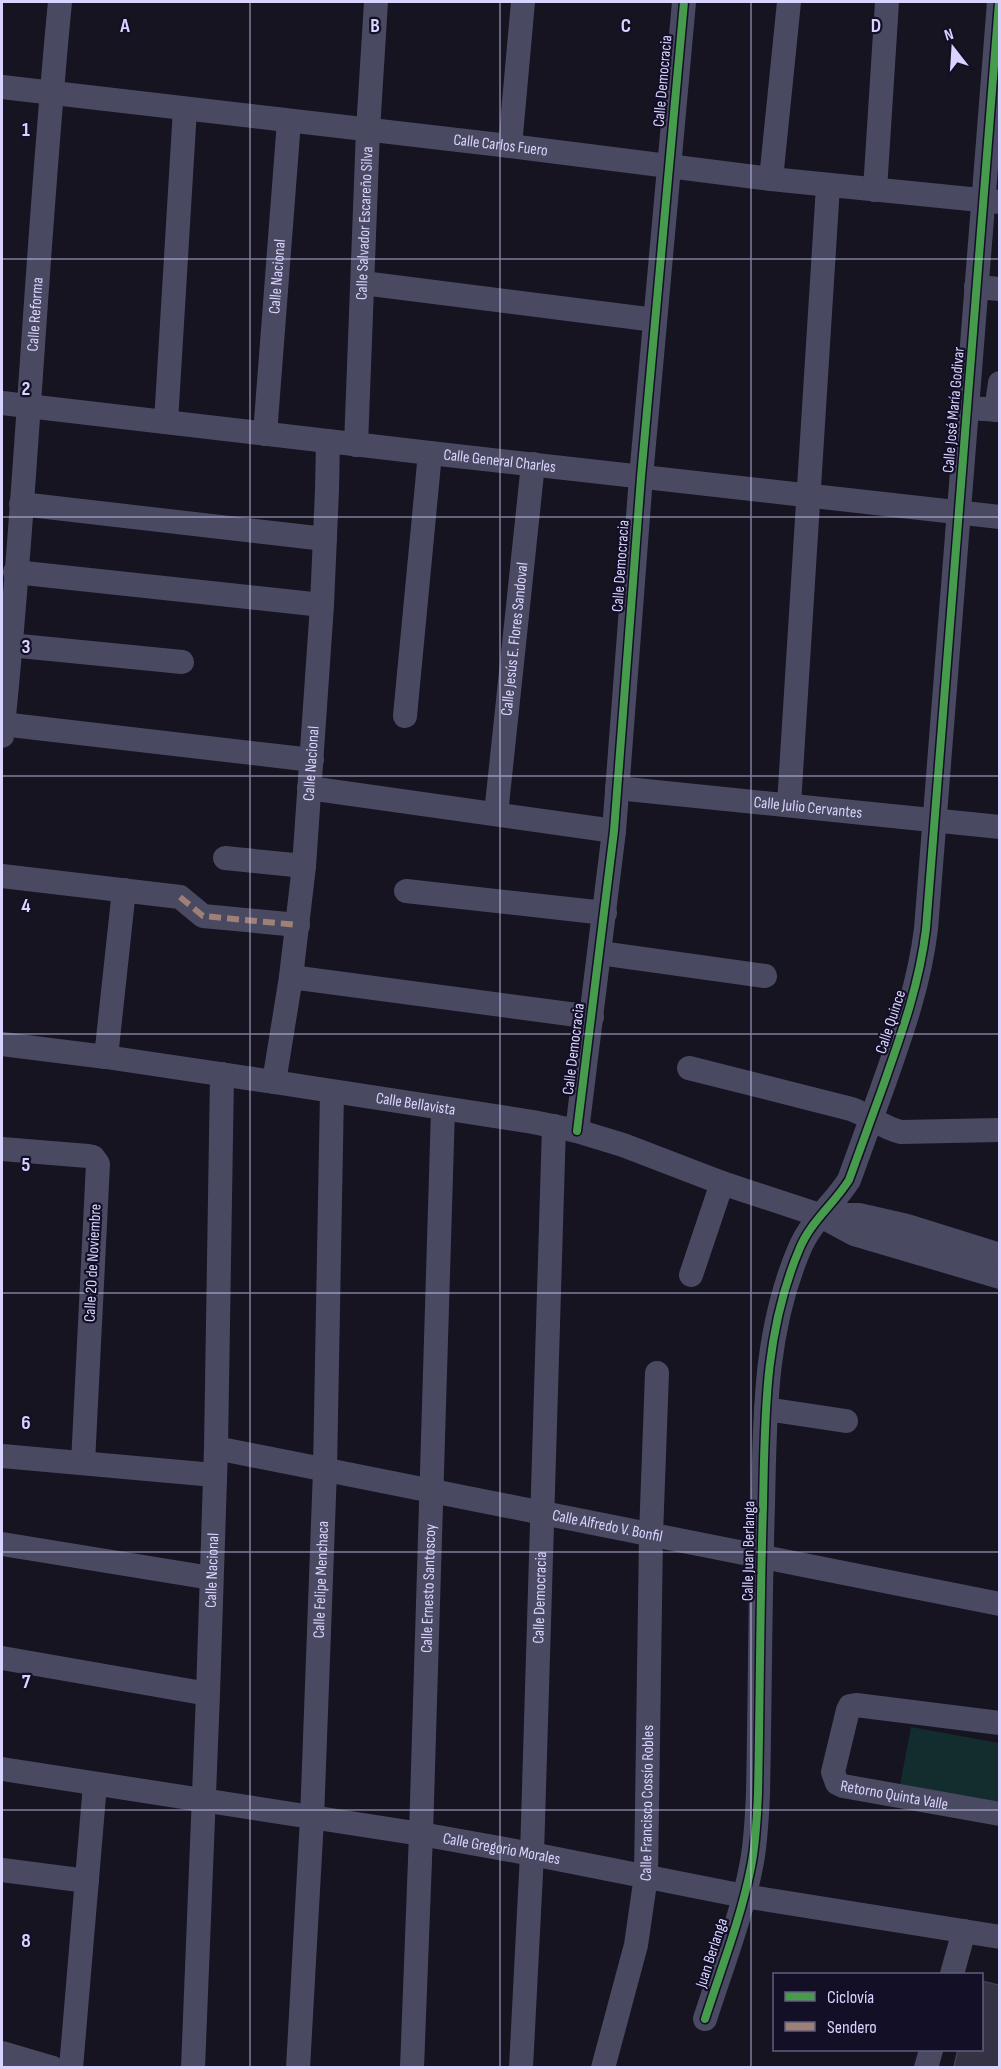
<svg xmlns="http://www.w3.org/2000/svg" width="1001" height="2069" viewBox="0 0 1001 2069" font-family="'Sofia Sans Condensed',sans-serif">
<rect width="100%" height="100%" fill="#161421"/>
<polygon fill="#132c2d" points="911,1727 999,1743 1000,1793 998,1803 900,1785"/>
<polygon fill="#343243" stroke="#433f54" stroke-width="1.5" points="981,1981 999,1985 999,2067 954,2067 958,2049 981,2049"/>
<g fill="none" stroke-linecap="round" stroke-linejoin="round">
<g stroke="#4a4962" stroke-width="24">
<path id="s1" d="M2 87 510 146 771 179 1000 202"/>
<polyline points="510,146 523,2"/>
<polyline points="771,179 789,2"/>
<polyline points="875,190 887,2"/>
<polyline points="363,283 655,320"/>
<polyline points="976,287 1000,289"/>
<path id="s2" d="M2 403 430 453 1000 517"/>
<polyline points="968,408 1000,410"/>
<polyline points="996,410 1000,383"/>
<polyline points="166,422 185,109"/>
<path id="s3" d="M265 434 289 121"/>
<path id="s4" d="M356 445 368 130 376 2"/>
<polyline points="21,504 325,539"/>
<polyline points="15,572 322,605"/>
<polyline points="10,645 182,662"/>
<polyline points="405,716 430,453"/>
<polyline points="2,724 312,760"/>
<path id="s5" d="M2 736C27 492 36 246 60 2"/>
<polyline points="309,788 614,831"/>
<path id="s6" d="M617 788 1000 827"/>
<polyline points="789,804 828,186"/>
<path id="s7" d="M496 814 533 464"/>
<polyline points="225,858 304,866"/>
<polyline points="2,876 180,897 203,916 298,925"/>
<polyline points="406,891 605,913"/>
<polyline points="600,953 765,976"/>
<polyline points="291,977 592,1017"/>
<path id="s8" d="M2 1044 106 1057 274 1082 533 1122 577 1131 623 1145 722 1183 819 1215 854 1234 1000 1277"/>
<polyline points="106,1057 124,890"/>
<path d="M689 1068 851 1109C869 1115 882 1128 901 1132L1000 1130"/>
<path id="s9" d="M274 1082 291 977 304 866 322 605 327 490 328 441"/>
<polyline points="577,1131 614,831 641,477 684,2"/>
<polyline points="2,1149 88,1156 93,1157 98,1164 83,1463"/>
<polyline points="825,1215 859,1215 907,1226 1000,1255"/>
<polyline points="691,1275 722,1183"/>
<polyline points="766,1409 846,1421"/>
<path id="s10" d="M216 1448 1000 1604"/>
<polyline points="2,1456 214,1475"/>
<polyline points="2,1544 211,1578"/>
<polyline points="2,1658 208,1694"/>
<path id="s11" d="M1000 1723 856 1705 850 1706 848 1710 833 1772 837 1783 843 1786 1000 1814"/>
<path id="s12" d="M2 1769 421 1834 532 1854 744 1896 1000 1937"/>
<polyline points="2,1870 87,1881"/>
<polyline points="952,1974 964,1931"/>
<path d="M705 2019C721 1969 741 1918 751 1867 756 1843 757 1817 758 1793 760 1697 760 1601 763 1505 765 1416 764 1333 799 1250 810 1222 834 1204 849 1180 860 1150 871 1119 882 1089 901 1035 919 986 926 929L999 2"/>
<polyline points="2,2053 53,2068"/>
<polyline points="71,2068 95,1784"/>
<path id="s13" d="M193 2068 208 1694 216 1448 222 1074"/>
<path id="s14" d="M298 2068 312 1819 325 1470 332 1092"/>
<path id="s15" d="M412 2068 421 1834 443 1109"/>
<path id="s16" d="M521 2068 532 1854 554 1126"/>
<path id="s17" d="M603 2068 636 1945 646 1876 651 1535 657 1373"/>
<polyline points="926,2068 931,2050"/>
</g>
<polyline stroke="#9e8076" stroke-width="6" stroke-dasharray="12 6" stroke-linecap="butt" points="180,897 203,916 298,925"/>
<g stroke="#130f26" stroke-width="11">
<g id="cycleway">
<polyline points="577,1131 614,831 641,477 684,2"/>
<path d="M705 2019C721 1969 741 1918 751 1867 756 1843 757 1817 758 1793 760 1697 760 1601 763 1505 765 1416 764 1333 799 1250 810 1222 834 1204 849 1180 860 1150 871 1119 882 1089 901 1035 919 986 926 929L999 2"/>
</g>
</g>
<use href="#cycleway" stroke="#469c4c" stroke-width="8"/>
</g>
<path fill="none" stroke="#d9d4ff" stroke-width="1.5" stroke-opacity="0.55" d="M250 2V2068M500 2V2068M751 2V2068M2 259H1000M2 517H1000M2 776H1000M2 1034H1000M2 1293H1000M2 1552H1000M2 1810H1000"/>
<g text-anchor="middle" dominant-baseline="central" stroke-width="4.5" stroke-linejoin="round" paint-order="stroke">
<g font-size="16" fill="#d9d4ff" stroke="#130f26">
<text transform="translate(663 81) rotate(-85)">Calle Democracia</text>
<text stroke="none"><textPath href="#s1" startOffset="502">Calle Carlos Fuero</textPath></text>
<text stroke="none"><textPath href="#s4" startOffset="222">Calle Salvador Escareño Silva</textPath></text>
<text stroke="none"><textPath href="#s3" startOffset="158">Calle Nacional</textPath></text>
<text stroke="none"><textPath href="#s5" startOffset="423">Calle Reforma</textPath></text>
<text transform="translate(954 410) rotate(-85)">Calle José María Godivar</text>
<text stroke="none"><textPath href="#s2" startOffset="501">Calle General Charles</textPath></text>
<text transform="translate(621 566) rotate(-86)">Calle Democracia</text>
<text stroke="none"><textPath href="#s7" startOffset="176">Calle Jesús E. Flores Sandoval</textPath></text>
<text stroke="none"><textPath href="#s9" startOffset="321">Calle Nacional</textPath></text>
<text stroke="none"><textPath href="#s6" startOffset="192">Calle Julio Cervantes</textPath></text>
<text transform="translate(891 1022) rotate(-72)">Calle Quince</text>
<text transform="translate(574 1049) rotate(-83)">Calle Democracia</text>
<text stroke="none"><textPath href="#s8" startOffset="418">Calle Bellavista</textPath></text>
<text transform="translate(93 1263) rotate(-87)">Calle 20 de Noviembre</text>
<text stroke="none"><textPath href="#s10" startOffset="399">Calle Alfredo V. Bonfil</textPath></text>
<text transform="translate(749 1551) rotate(-89)">Calle Juan Berlanga</text>
<text stroke="none"><textPath href="#s13" startOffset="498">Calle Nacional</textPath></text>
<text stroke="none"><textPath href="#s14" startOffset="489">Calle Felipe Menchaca</textPath></text>
<text stroke="none"><textPath href="#s15" startOffset="480">Calle Ernesto Santoscoy</textPath></text>
<text stroke="none"><textPath href="#s16" startOffset="471">Calle Democracia</textPath></text>
<text stroke="none"><textPath href="#s11" startOffset="290">Retorno Quinta Valle</textPath></text>
<text stroke="none"><textPath href="#s17" startOffset="270">Calle Francisco Cossío Robles</textPath></text>
<text stroke="none"><textPath href="#s12" startOffset="506">Calle Gregorio Morales</textPath></text>
<text transform="translate(712 1953) rotate(-72)">Juan Berlanga</text>
</g>
</g>
<g font-size="20" text-anchor="middle" font-weight="bold" fill="#d9d4ff" stroke="#130f26" stroke-width="4.5" stroke-linejoin="round" paint-order="stroke">
<text x="125" y="32">A</text>
<text x="375" y="32">B</text>
<text x="626" y="32">C</text>
<text x="876" y="32">D</text>
<text x="26" y="136">1</text>
<text x="26" y="395">2</text>
<text x="26" y="653">3</text>
<text x="26" y="912">4</text>
<text x="26" y="1171">5</text>
<text x="26" y="1429">6</text>
<text x="26" y="1688">7</text>
<text x="26" y="1947">8</text>
</g>
<rect width="1001" height="2069" fill="none" stroke="#d9d4ff" stroke-width="6"/>
<rect x="773" y="1973" width="210" height="78" fill="#130f26" stroke="#625e7d" stroke-width="1.5"/>
<rect x="785" y="1992" width="30" height="9" fill="#469c4c" stroke="#625e7d" stroke-width="1.5"/>
<text x="827" y="2003" font-size="18" fill="#d9d4ff">Ciclovía</text>
<rect x="785" y="2022" width="30" height="9" fill="#9e8076" stroke="#625e7d" stroke-width="1.5"/>
<text x="827" y="2033" font-size="18" fill="#d9d4ff">Sendero</text>
<g transform="translate(953 48) rotate(343)" stroke="#130f26" stroke-width="4.5" paint-order="stroke">
<path d="M0-4.5L10 22L0 15L-10 22Z" fill="#d9d4ff"/>
<text y="-9" font-size="16" font-weight="bold" text-anchor="middle" fill="#d9d4ff">N</text>
</g>
</svg>
